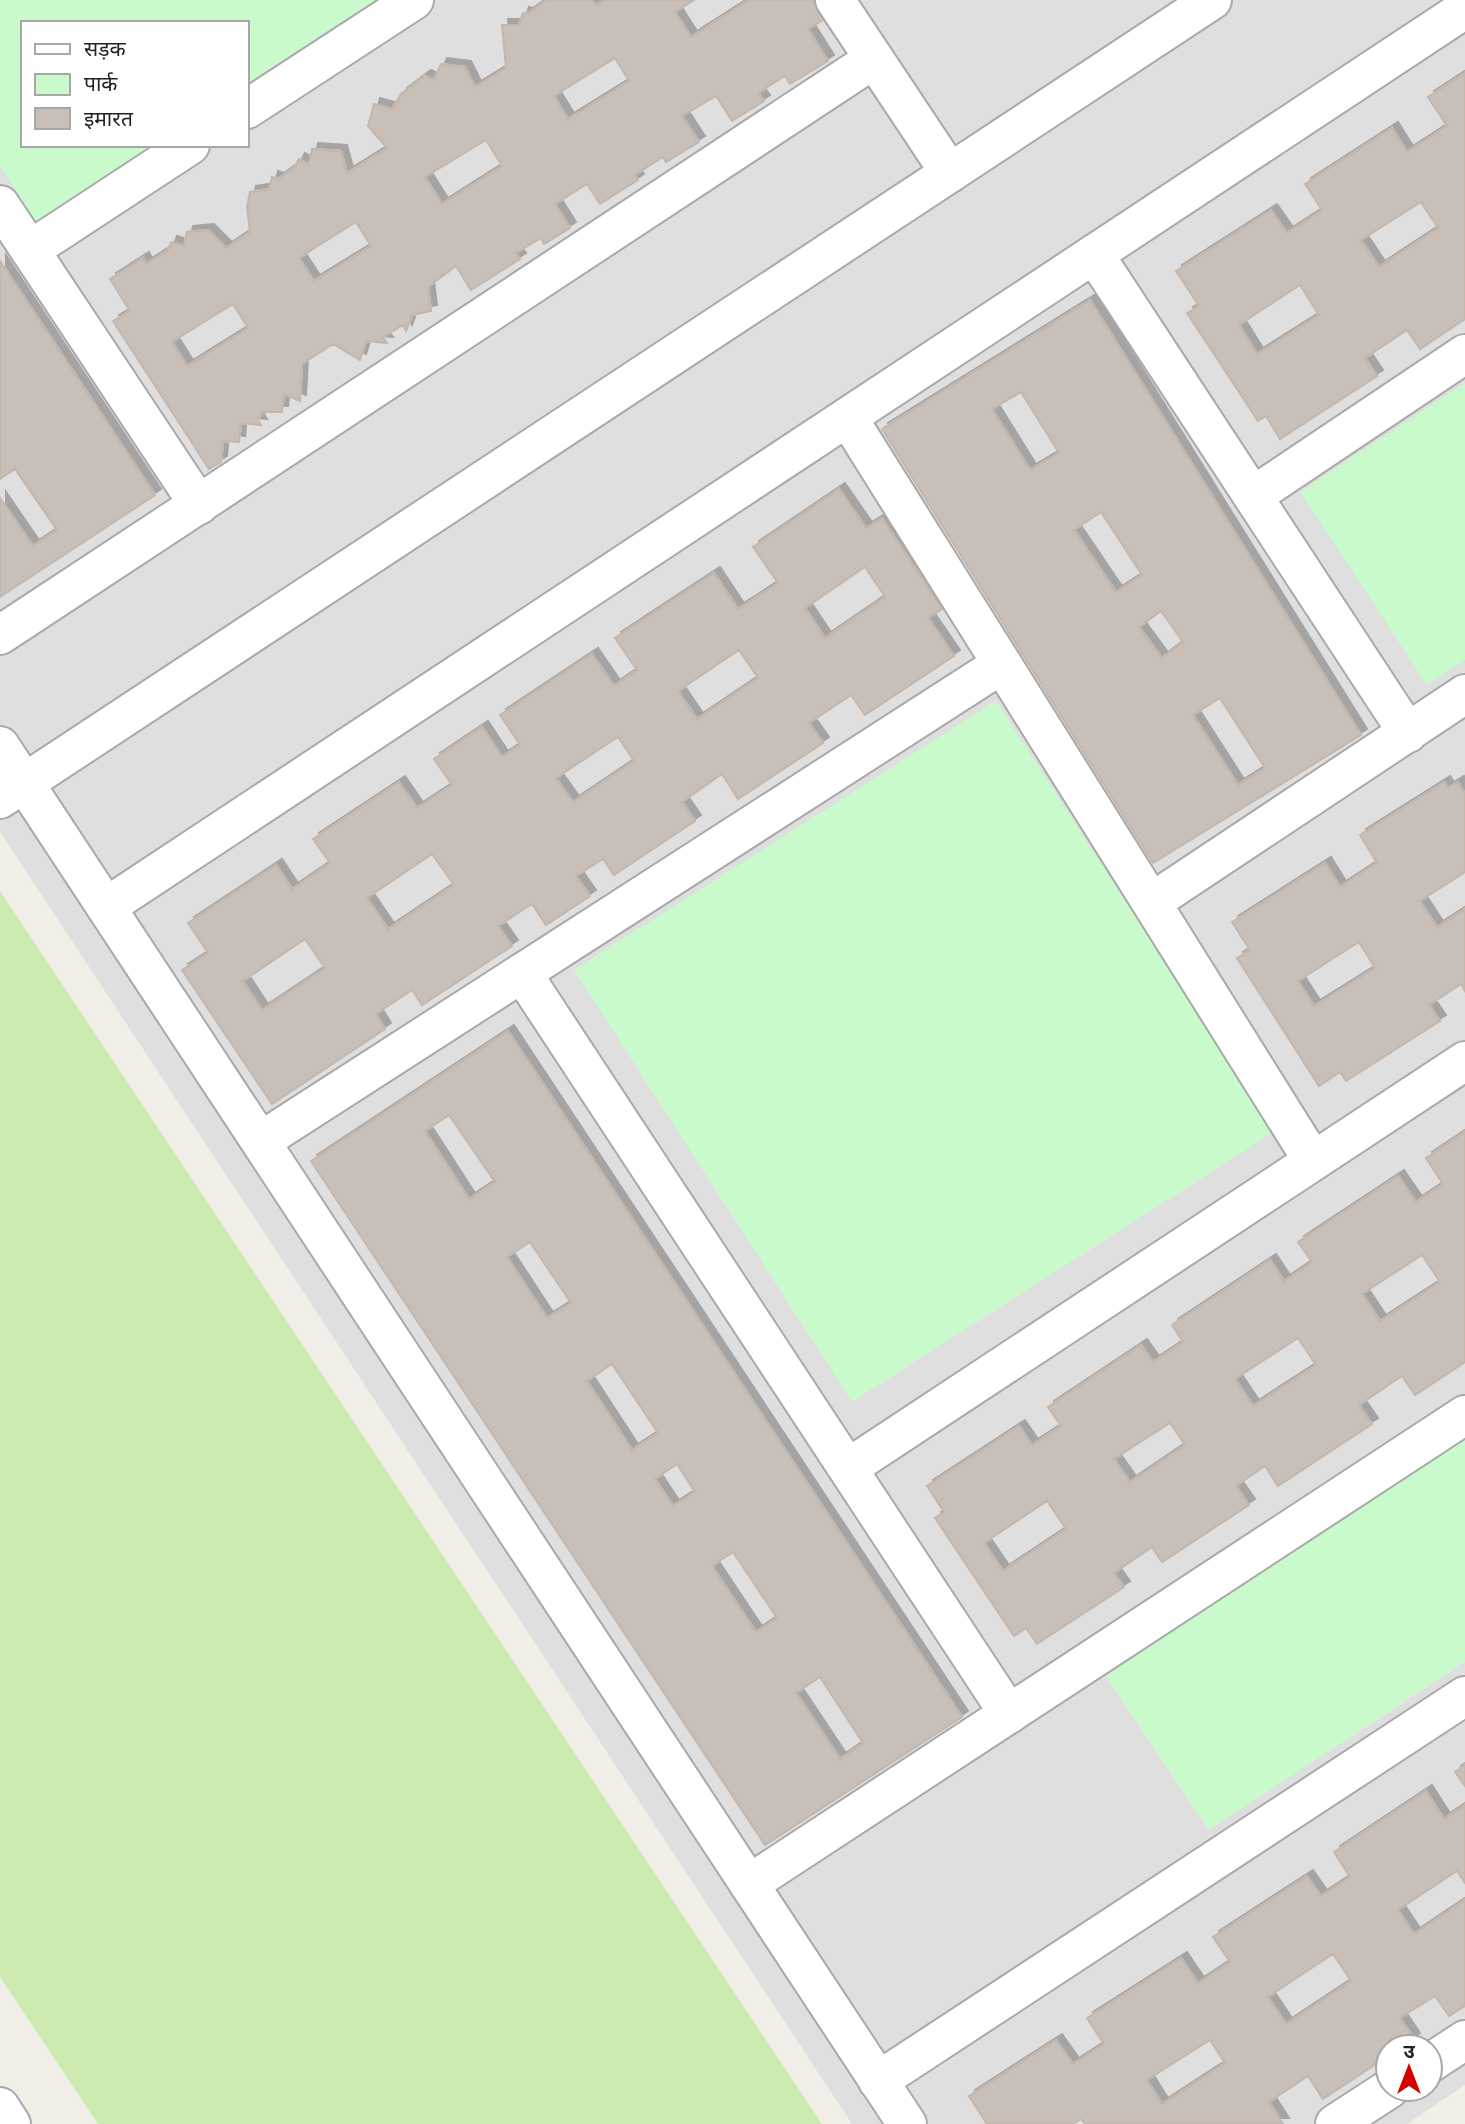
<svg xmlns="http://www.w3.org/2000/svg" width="1465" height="2124" viewBox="0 0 1465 2124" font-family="'Fira Sans','Noto Sans Devanagari',sans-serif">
<defs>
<filter id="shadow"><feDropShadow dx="6" dy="-6" stdDeviation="0" flood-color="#0004"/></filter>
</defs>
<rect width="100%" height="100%" fill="#f2efe9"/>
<path fill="#e0dfdf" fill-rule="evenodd" d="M0 0H1465V2085L1407 2124H852L0 832ZM23 23H247V145H23ZM1388 2047H1430V2089H1388Z"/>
<polygon fill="#cdebb0" points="0,891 822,2124 98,2124 0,1977"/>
<g fill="#c8facc">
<polygon points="0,0 386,0 247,89 247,23 23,23 23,145 159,145 37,223 0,166"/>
<polygon points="1465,383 1465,660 1427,685 1300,492"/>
<polygon points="996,701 1274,1132 852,1402 574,970"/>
<polygon points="1465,1440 1465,1662 1209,1830 1106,1676"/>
</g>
<g fill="#c7bfb8" stroke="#c4b6ab" stroke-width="2" fill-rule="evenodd" filter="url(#shadow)">
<path d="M547 0H591L597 5 604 0H694L675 12 691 37 749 0H813L825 19 808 29 828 61 790 84 785 76 758 93 764 101 732 121 716 96 682 116 699 142 666 162 663 157 635 175 638 180 600 204 587 184 555 204 570 228 544 244 541 238 516 253 520 259 471 290 456 266 428 287 431 311 412 315 406 331 403 325 383 337 387 343 366 341 360 360 333 344 302 364 300 401 284 394 282 412H262L258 420 261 425 241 423 239 442 223 441 221 462 209 469 113 321 130 311 110 279 143 258 146 264 168 250 171 242 184 246 187 232 208 230 226 248 250 232 247 207 250 192 269 189 272 177 278 179 295 167 299 159 309 165 312 149 341 151 347 173 387 148 368 126 374 104 392 109 401 94 425 76 434 80 441 64 465 67 475 87 506 68 502 25H519L523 13 527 14ZM615 58 629 81 568 119 554 96ZM486 140 502 166 442 204 425 177ZM356 222 371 246 314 281 299 258ZM233 304 248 328 187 366 172 342Z"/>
<path d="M1465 73V319L1420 349 1407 330 1365 358 1377 376 1280 439 1266 416 1258 421 1187 313 1199 306 1176 271 1271 210 1287 233 1322 210 1305 184 1392 128 1407 152 1447 126 1428 97ZM1421 202 1438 228 1379 267 1361 240ZM1300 285 1319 315 1257 354 1239 325Z"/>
<polygon points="0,261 155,495 0,597 0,498 33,546 57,530 15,469 0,479"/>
<path d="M1090 300 1361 735 1153 863 882 429ZM1021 392 1059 453 1030 470 992 409ZM1101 512 1142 575 1116 592 1074 530ZM1161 611 1183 642 1162 658 1139 627ZM1220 698 1265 768 1238 785 1193 715Z"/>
<path d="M839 489 866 528 882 518 942 609 928 618 954 656 865 715 851 695 809 723 823 743 738 799 722 774 682 802 695 821 614 875 603 859 576 876 590 896 546 925 532 904 498 926 512 946 422 1005 412 990 376 1014 385 1029 272 1104 182 970 208 953 188 923 276 865 292 889 330 863 313 839 399 782 417 808 452 785 434 759 482 727 502 757 520 745 500 715 592 654 614 686 637 670 615 638 714 573 738 609 778 583 753 547ZM865 567 885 597 825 638 805 608ZM739 650 758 678 697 719 678 691ZM618 737 634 761 573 802 556 778ZM432 854 454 885 388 929 367 898ZM305 939 325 968 262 1010 243 981Z"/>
<path d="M1444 782 1448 788 1458 782 1465 794V872L1420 901 1437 927 1465 909V991L1461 984 1429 1005 1440 1021 1346 1081 1340 1072 1319 1086 1237 958 1250 950 1232 922 1325 863 1340 887 1377 863 1360 835ZM1359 942 1375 968 1314 1006 1298 981Z"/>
<path d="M508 1031 962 1717 765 1845 311 1161ZM449 1115 495 1182 469 1199 425 1131ZM530 1242 571 1303 547 1318 507 1257ZM612 1364 658 1433 632 1450 587 1381ZM677 1464 695 1492 673 1506 655 1479ZM733 1552 777 1618 756 1632 712 1566ZM820 1677 863 1743 840 1759 796 1693Z"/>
<path d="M1465 1132V1362L1415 1395 1402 1376 1359 1405 1372 1424 1278 1486 1265 1466 1236 1486 1249 1505 1162 1562 1152 1547 1114 1573 1124 1587 1037 1644 1026 1628 1014 1636 935 1518 944 1512 927 1486 1019 1426 1032 1445 1061 1426 1048 1407 1141 1345 1153 1362 1183 1342 1172 1325 1270 1260 1284 1281 1312 1262 1298 1242 1398 1176 1416 1202 1443 1184 1426 1158ZM1422 1255 1440 1282 1380 1321 1362 1294ZM1298 1338 1316 1365 1253 1406 1235 1379ZM1170 1423 1185 1445 1130 1482 1114 1459ZM1047 1501 1066 1529 1003 1571 984 1543Z"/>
<polygon points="1465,1765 1465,1786 1455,1772"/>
<path d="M1426 1791 1444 1819 1465 1805V1883L1457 1871 1398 1910 1414 1934 1465 1900V2006L1449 2016 1435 1996 1400 2018 1414 2039 1402 2047H1388V2056L1323 2099 1308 2076 1269 2102 1283 2124H1085L1081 2119 1073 2124H987L969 2096 1056 2040 1073 2064 1104 2044 1087 2018 1181 1958 1198 1983 1230 1962 1213 1937 1307 1876 1321 1896 1350 1877 1334 1852ZM1333 1954 1351 1981 1286 2024 1268 1997ZM1210 2040 1225 2063 1162 2104 1147 2080Z"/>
</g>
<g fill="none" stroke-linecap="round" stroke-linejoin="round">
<g stroke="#a9a9a9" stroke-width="42">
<g id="minor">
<polyline points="835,0 950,173"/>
<polyline points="247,109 414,0"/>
<polyline points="0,205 199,505"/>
<polyline points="30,250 190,145"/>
<polyline points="1094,254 1408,733"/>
<polyline points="848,418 1313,1161"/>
<polyline points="1253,496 1465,354"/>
<polyline points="0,635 874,59"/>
<polyline points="0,746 907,2124"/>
<polyline points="0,799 1212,0"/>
<polyline points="1152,902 1465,694"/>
<polyline points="106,907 1465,9"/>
<polyline points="522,973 1009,1714"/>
<polyline points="261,1141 1002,664"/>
<polyline points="848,1468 1465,1061"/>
<polyline points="749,1884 1465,1415"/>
<polyline points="1430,2063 1465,2040"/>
<polyline points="878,2081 1465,1696"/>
<polyline points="0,2107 11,2124"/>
<polyline points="1335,2124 1389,2089"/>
</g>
</g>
<use href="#minor" stroke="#fff" stroke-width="38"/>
</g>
<rect x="21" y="21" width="228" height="126" fill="#ffffff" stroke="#a7a7a7" stroke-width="2"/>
<rect x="35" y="44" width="35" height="10" fill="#ffffff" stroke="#a7a7a7" stroke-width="2"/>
<text x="84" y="56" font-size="21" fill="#222222">सड़क</text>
<rect x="35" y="74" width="35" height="21" fill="#c8facc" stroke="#a7a7a7" stroke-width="2"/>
<text x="84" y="91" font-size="21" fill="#222222">पार्क</text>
<rect x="35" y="108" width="35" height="21" fill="#c7bfb8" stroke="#a7a7a7" stroke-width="2"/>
<text x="84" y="126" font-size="21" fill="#222222">इमारत</text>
<g transform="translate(1409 2068)"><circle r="33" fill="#ffffff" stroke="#a7a7a7" stroke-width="2"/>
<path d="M0-5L12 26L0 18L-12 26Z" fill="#d40000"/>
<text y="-10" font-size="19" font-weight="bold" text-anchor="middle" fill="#222222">उ</text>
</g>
</svg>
